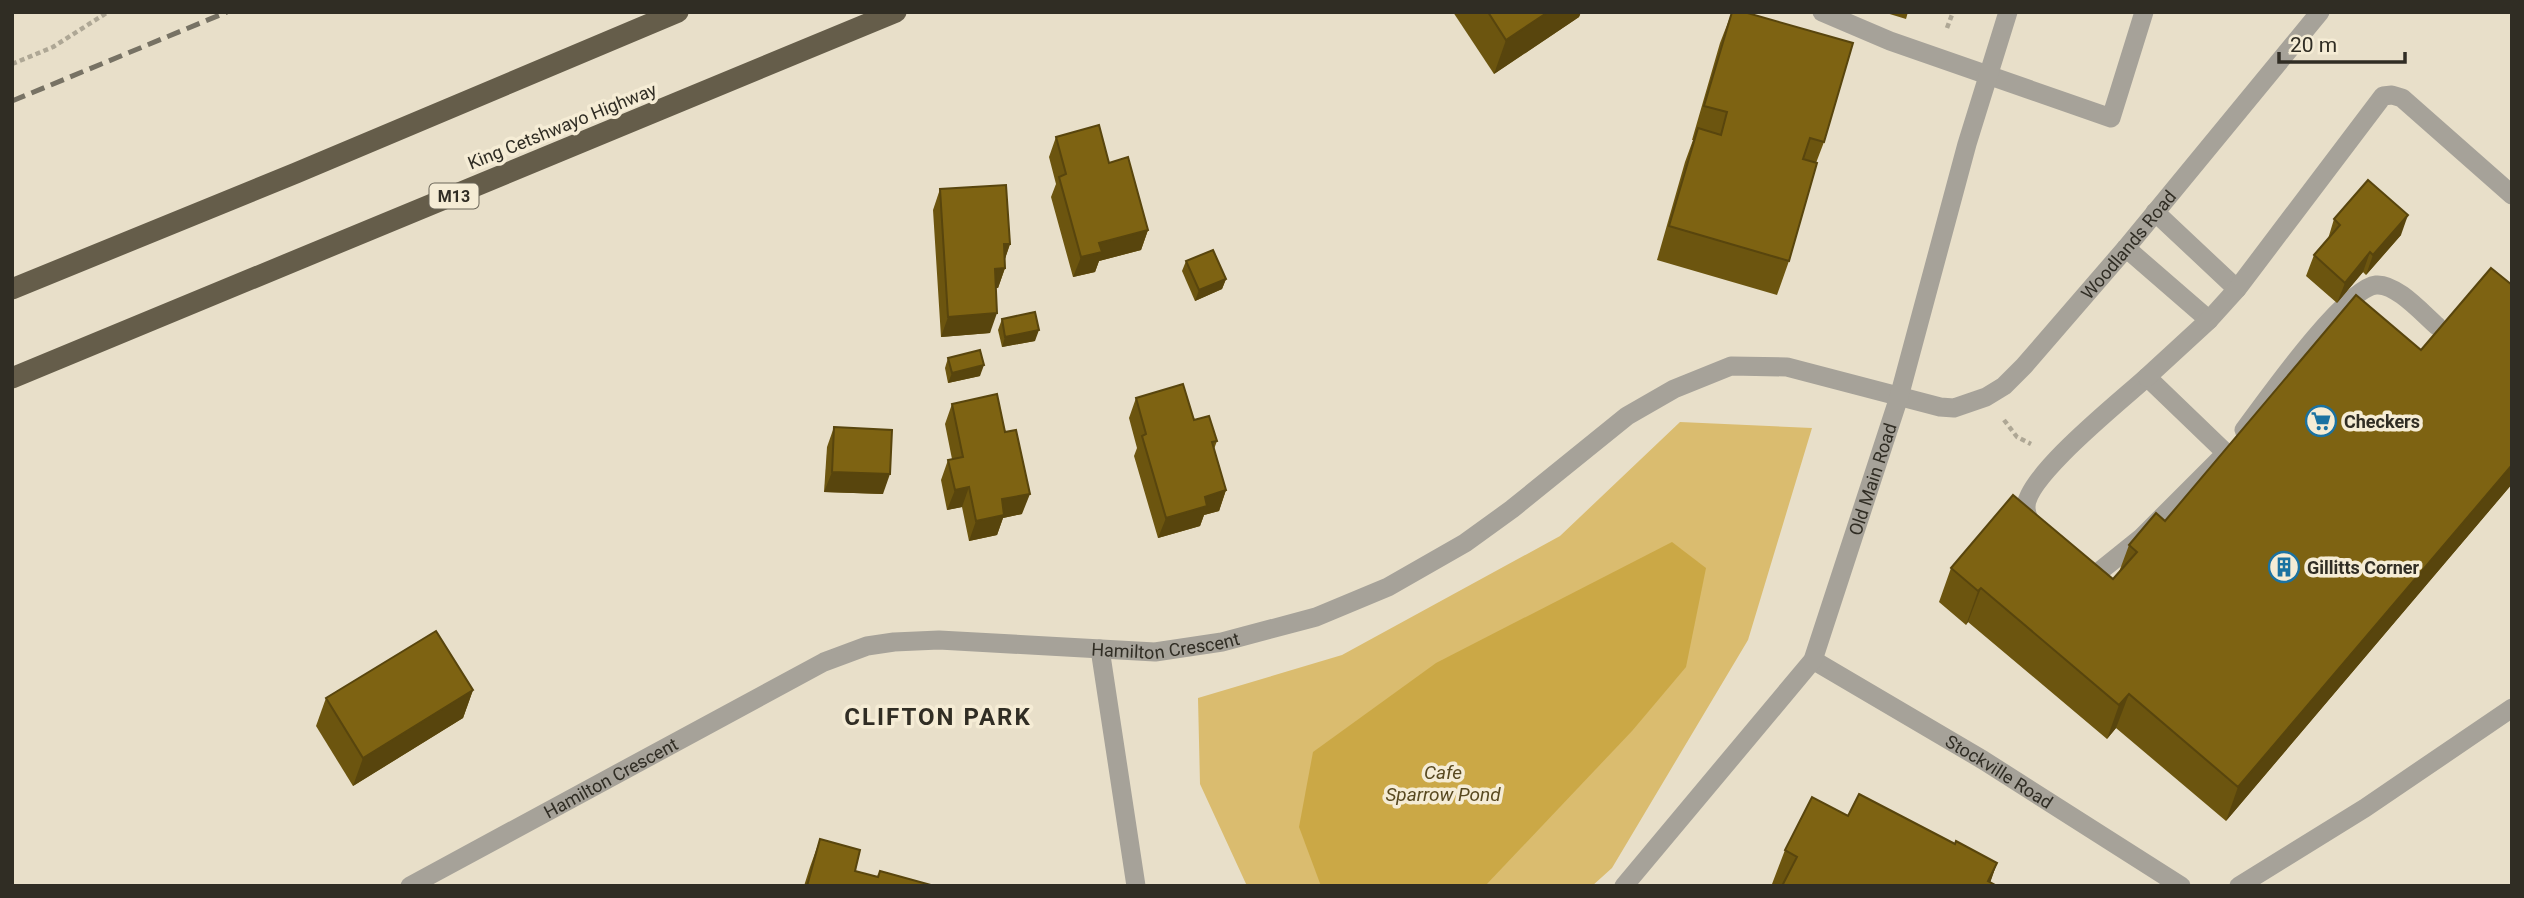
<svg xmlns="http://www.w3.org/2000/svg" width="2524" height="898" viewBox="0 0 2524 898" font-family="Roboto,sans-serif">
<rect width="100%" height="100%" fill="#e8dfc9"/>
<polygon fill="#dabc6f" points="1680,422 1812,428 1748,640 1612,868 1592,886 1247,886 1200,784 1198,698 1342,655 1560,536"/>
<polygon fill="#cba846" points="1672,542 1706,568 1686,667 1632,731 1485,886 1321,886 1299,827 1313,752 1436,663"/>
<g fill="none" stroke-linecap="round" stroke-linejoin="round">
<g stroke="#aea795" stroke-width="4.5" stroke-dasharray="5 3.5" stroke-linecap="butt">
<polyline points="1947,28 1953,12"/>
<polyline points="12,64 53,47 108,12"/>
<polyline points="2004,420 2017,437 2031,444"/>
</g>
<g stroke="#a6a299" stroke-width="19">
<polyline points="1822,12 1890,41 2111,118 2144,12"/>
<polyline points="2155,212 2237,289"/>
<polyline points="2126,248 2209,320"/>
<path d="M2147 377 2226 453 2141 538 2095 575C2071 574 2062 562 2047 544 2039 534 2026 521 2026 507 2026 476 2122 400 2147 377Z"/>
<polyline points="2147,377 2209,320 2237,289 2383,96 2392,95 2402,98 2512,195"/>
<path d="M2244 430C2265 402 2345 288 2376 285 2396 283 2423 314 2437 326"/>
<polyline points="1100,649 1136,886"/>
<polyline points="2239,886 2365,808 2512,708"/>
</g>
<path stroke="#a6a299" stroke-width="19" id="s1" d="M410 886 824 662 867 646 894 642 939 640 1155 652 1222 642 1316 617 1388 587 1465 543 1512 509 1627 416 1674 389 1731 366 1787 367 1940 407 1954 408 1986 397 2004 386 2024 366 2126 248 2320 12"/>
<g stroke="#a6a299" stroke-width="19">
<path id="s2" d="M1813 660 1983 760 2181 886"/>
<path id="s3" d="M1624 886 1813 660 1899 397 1967 144 2008 12"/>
</g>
<g stroke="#655d4a" stroke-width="21">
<polyline points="12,289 296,173 678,12"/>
<polyline points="12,378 896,12"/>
</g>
<polyline stroke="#777264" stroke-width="5" stroke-dasharray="14 7" stroke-linecap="butt" points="12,101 227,12"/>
</g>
<g fill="#6c550f">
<polygon points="1453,12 1581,12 1579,17 1494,74"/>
<polygon points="1732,12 1824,142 1816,163 1789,261 1777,295 1657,260 1685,162 1693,140 1692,140 1720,43"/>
<polygon points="1883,12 1908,12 1906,19"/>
<polygon points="1056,137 1109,163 1148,230 1141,250 1099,261 1095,272 1073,277 1051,197 1056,184 1049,157"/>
<polygon points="940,189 1010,244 1005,259 1005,268 998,288 996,288 990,333 941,337 933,210"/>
<polygon points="2334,219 2401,235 2366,275 2363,272 2337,303 2306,276 2314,255 2328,239"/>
<polygon points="1186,261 1226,279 1222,289 1195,301 1182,271"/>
<polygon points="2512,285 2512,484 2226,821 2116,728 2107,739 1968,622 1966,625 1939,602 1951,568 2113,579 2119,572 2129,545 2421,350"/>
<polygon points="1002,319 1035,341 1002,347 998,330"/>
<polygon points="948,358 980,376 948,383 945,368"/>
<polygon points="1136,398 1217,441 1214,449 1226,490 1219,511 1204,515 1200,526 1158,538 1134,456 1137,448 1129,418"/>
<polygon points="952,404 1022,514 1003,518 997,535 969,541 962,507 947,510 941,480 948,460 952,459 945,424"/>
<polygon points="834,427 883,494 824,492 827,447"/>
<polygon points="473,690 463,718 353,786 316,726 326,698"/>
<polygon points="1848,816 1955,844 1997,863 1990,882 1997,886 1776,886 1772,884 1785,850"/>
<polygon points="820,839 855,871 878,877 931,886 804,886 810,867"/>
</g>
<g fill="#58450d">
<polygon points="1548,12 1581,12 1579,17 1494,74 1506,40"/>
<polygon points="2408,215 2401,235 2366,275 2373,255"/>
<polygon points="1148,230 1141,250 1099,261 1095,272 1073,277 1081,257 1099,243"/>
<polygon points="1004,244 1010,244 1003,264"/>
<polygon points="2370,252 2363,272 2337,303 2345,283"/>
<polygon points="1005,268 998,288 987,289 995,269"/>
<polygon points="1226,279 1222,289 1195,301 1199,290"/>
<polygon points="997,313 990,333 941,337 948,317"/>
<polygon points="1039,330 1035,341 1002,347 1005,337"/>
<polygon points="984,365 980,376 948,383 952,373"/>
<polygon points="2512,465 2512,484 2226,821 2238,787"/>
<polygon points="832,472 890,474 883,494 824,492"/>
<polygon points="969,487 962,507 947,510 955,490"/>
<polygon points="1226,490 1219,511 1204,515 1200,526 1158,538 1166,518 1205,497"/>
<polygon points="1030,494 1022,514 1003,518 997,535 969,541 976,521 1002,499"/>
<polygon points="1981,588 1968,622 1966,625 1978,591"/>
<polygon points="473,690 463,718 353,786 363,758"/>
<polygon points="2129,694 2116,728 2107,739 2119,705"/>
<polygon points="1997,863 1989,886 1988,881"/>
</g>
<g fill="#7e6312" stroke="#58450d" stroke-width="2">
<polygon points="1488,12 1548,12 1506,40"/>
<polygon points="1732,12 1744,12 1853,43 1824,142 1810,138 1803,159 1817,163 1789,261 1669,226 1698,128 1721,135 1727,112 1704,106"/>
<polygon points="1099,125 1109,163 1128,157 1148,230 1099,243 1102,252 1081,257 1059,177 1066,174 1056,137"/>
<polygon points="2368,180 2408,215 2373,255 2370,252 2345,283 2314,255 2340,225 2334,219"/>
<polygon points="1006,185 1010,244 1004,244 1005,268 995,269 997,313 948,317 940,189"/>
<polygon points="1213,250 1226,279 1199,290 1186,261"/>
<polygon points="2491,268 2512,285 2512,465 2238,787 2129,694 2119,705 1981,588 1978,591 1951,568 2013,495 2113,579 2137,552 2129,545 2156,513 2165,521 2356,295 2421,350"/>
<polygon points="1035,312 1039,330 1005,337 1002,319"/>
<polygon points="980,350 984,365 952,373 948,358"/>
<polygon points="1183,384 1194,420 1209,416 1217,441 1212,442 1226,490 1205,497 1207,506 1166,518 1142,436 1146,434 1136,398"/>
<polygon points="997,394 1005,432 1016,430 1030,494 1002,499 1004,515 976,521 969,487 955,490 948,460 963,457 952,404"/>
<polygon points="834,427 892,430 890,474 832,472"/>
<polygon points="436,631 473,690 363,758 326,698"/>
<polygon points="1859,794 1955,844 1956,841 1997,863 1988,881 1997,886 1782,886 1797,857 1785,850 1812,797 1848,816"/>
<polygon points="820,839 860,850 855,871 878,877 880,871 931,885 931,886 807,886"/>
</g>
<defs>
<g id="supermarket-ring" transform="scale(1.575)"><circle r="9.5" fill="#f5ecd5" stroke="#1b72a1" stroke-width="1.5"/><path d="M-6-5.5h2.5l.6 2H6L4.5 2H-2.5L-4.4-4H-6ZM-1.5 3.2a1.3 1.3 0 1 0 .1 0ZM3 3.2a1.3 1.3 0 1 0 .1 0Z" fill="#1b72a1"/></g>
<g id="building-ring" transform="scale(1.575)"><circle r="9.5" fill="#f5ecd5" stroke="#1b72a1" stroke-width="1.5"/><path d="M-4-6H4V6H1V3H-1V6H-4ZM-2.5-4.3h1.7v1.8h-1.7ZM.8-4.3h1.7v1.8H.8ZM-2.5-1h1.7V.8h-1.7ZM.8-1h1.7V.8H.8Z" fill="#1b72a1"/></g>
</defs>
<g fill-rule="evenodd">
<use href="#supermarket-ring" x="2321" y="421"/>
<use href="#building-ring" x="2284" y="567"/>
</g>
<g text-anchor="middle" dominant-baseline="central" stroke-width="7" stroke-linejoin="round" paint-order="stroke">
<rect fill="#f5ecd5" stroke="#6b6659" stroke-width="2" x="429.5" y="183.5" width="49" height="25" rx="5"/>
<g font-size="16" font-weight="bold" fill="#302d24">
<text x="454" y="196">M13</text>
</g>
<g font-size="18" fill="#302d24" stroke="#f5ecd5">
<text transform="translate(562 126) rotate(-22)">King Cetshwayo Highway</text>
<text stroke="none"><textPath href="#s1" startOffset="1930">Woodlands Road</textPath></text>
<text stroke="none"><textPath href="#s3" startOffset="485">Old Main Road</textPath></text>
<text stroke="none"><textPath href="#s1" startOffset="816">Hamilton Crescent</textPath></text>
<text stroke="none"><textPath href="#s2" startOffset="217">Stockville Road</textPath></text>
<text stroke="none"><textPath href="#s1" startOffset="228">Hamilton Crescent</textPath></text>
</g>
<g font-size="18" font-weight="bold" fill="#302d24" stroke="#f5ecd5" text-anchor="start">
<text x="2344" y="421">Checkers</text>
<text x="2307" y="567">Gillitts Corner</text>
</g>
<g font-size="19" font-style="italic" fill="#584920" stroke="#f5ecd5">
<text x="1443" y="772">Cafe<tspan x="1443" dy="22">Sparrow Pond</tspan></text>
</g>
<g font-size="24" font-weight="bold" letter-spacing="2" fill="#302d24" stroke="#f5ecd5">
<text x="938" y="717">CLIFTON PARK</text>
</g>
</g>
<rect width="2524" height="898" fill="none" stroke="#302d24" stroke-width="28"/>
<path d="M2279 52v10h126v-10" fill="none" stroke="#302d24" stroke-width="3.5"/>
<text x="2290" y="52" font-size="21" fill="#302d24" stroke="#f5ecd5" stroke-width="5" paint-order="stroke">20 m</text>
</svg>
